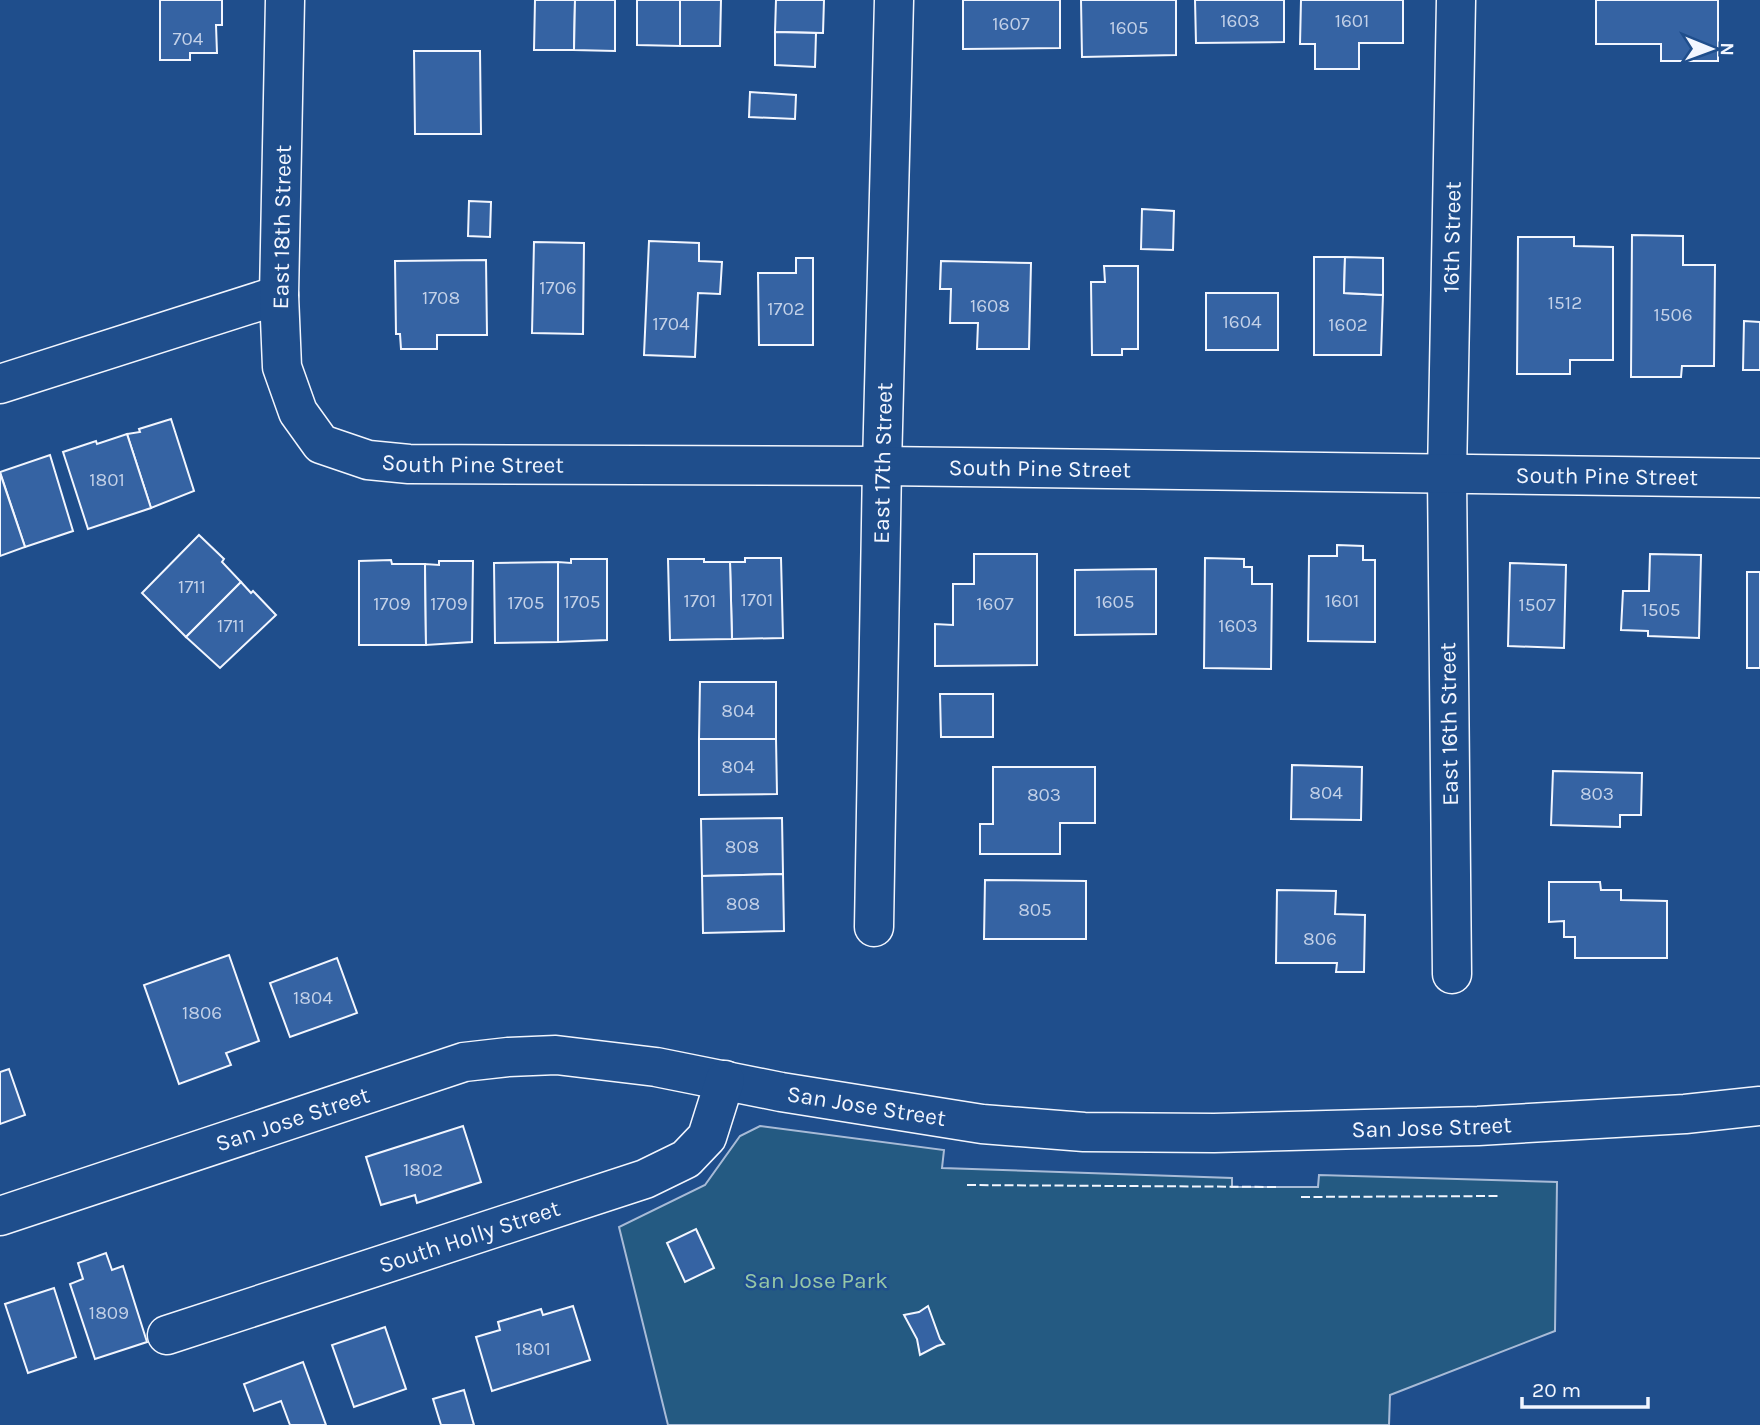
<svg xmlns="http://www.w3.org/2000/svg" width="1760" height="1425" viewBox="0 0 1760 1425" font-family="Karla,sans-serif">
<rect width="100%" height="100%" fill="#1f4e8c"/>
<polygon fill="#245a82" stroke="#a8bbd7" stroke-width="2" points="760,1126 944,1150 942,1168 1232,1178 1232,1187 1318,1187 1319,1175 1557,1182 1555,1331 1390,1395 1389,1425 668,1425 619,1227 705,1185 740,1136"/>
<g fill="#3563a3" stroke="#f2f6ff" stroke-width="2">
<polygon points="160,0 222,0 222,25 216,25 217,53 190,53 190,60 160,60"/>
<polygon points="535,0 575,0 574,50 534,50"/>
<polygon points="575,0 615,0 615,51 574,50"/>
<polygon points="637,0 680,0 680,46 637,45"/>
<polygon points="680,0 721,0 720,46 680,46"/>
<polygon points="776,0 824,0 823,33 775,32"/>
<polygon points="963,0 1060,0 1060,48 963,49"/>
<polygon points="1081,0 1176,0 1176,55 1082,57"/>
<polygon points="1195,0 1284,0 1284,42 1196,43"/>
<polygon points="1301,0 1403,0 1403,43 1359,43 1359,69 1315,69 1315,44 1300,44"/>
<polygon points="1596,0 1718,0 1718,61 1661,61 1661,44 1596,44"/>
<polygon points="775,32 816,33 815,67 775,65"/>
<polygon points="414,51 480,51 481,134 415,134"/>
<polygon points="750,92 796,95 795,119 749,117"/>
<polygon points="469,201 491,202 490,237 468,236"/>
<polygon points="1142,209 1174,211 1173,250 1141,249"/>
<polygon points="1632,235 1683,236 1683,265 1715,265 1714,366 1682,366 1681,377 1631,377"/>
<polygon points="1518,237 1574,237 1574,246 1613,247 1613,360 1570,360 1570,374 1517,374"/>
<polygon points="649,241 699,243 699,261 722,262 720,294 698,293 695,357 644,355"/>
<polygon points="534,242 584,243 583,334 532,333"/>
<polygon points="1314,257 1345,257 1344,293 1383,295 1381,355 1314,355"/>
<polygon points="1345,257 1383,258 1383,295 1344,293"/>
<polygon points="796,258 813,258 813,345 759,345 758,273 796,273"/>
<polygon points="486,260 487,335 437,335 437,349 401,349 400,334 396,334 395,261"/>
<polygon points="941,261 1031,263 1029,349 977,349 978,323 950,323 951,289 940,289"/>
<polygon points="1104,266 1138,266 1138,349 1122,349 1122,355 1092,355 1091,282 1105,282"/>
<rect x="1206" y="293" width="72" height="57"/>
<polygon points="1744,321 1760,322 1760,370 1743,370"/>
<polygon points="171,419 194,491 151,508 127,434 140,432 139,429"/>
<polygon points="127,434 151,508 88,529 63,452 96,441 97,444"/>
<polygon points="50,455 73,531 25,547 0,472"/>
<polygon points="0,473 25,547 0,556"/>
<polygon points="199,535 224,559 222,562 241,582 186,637 142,593"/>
<polygon points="1337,545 1363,546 1363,560 1375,560 1375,642 1308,641 1309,556 1337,556"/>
<polygon points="974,554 1037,554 1037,665 935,666 935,624 953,625 953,584 974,584"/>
<polygon points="1650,554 1701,555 1699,638 1648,636 1648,631 1621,630 1623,591 1649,591"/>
<polygon points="745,558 781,558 783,638 732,639 730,562 745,562"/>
<polygon points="1205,558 1244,559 1244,567 1252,567 1252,584 1272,584 1271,669 1204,668"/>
<polygon points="571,559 607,559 607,640 558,642 558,562 571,563"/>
<polygon points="668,559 704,559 704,562 730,562 732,639 670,640"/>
<polygon points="391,560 392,564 425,564 426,645 359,645 359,561"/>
<polygon points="439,561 473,561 472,642 426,645 425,564 439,565"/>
<polygon points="558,562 558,642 495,643 494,563"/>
<polygon points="1510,563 1566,565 1564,648 1508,646"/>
<polygon points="1156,569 1156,634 1075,635 1075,570"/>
<rect x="1747" y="572" width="13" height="96"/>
<polygon points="241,582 251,593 253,591 276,615 220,668 186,637"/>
<polygon points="700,682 776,682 776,739 699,739"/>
<polygon points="940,694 993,694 993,737 941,737"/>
<polygon points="699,739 776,739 777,794 699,795"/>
<polygon points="1292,765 1362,767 1361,820 1291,819"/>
<polygon points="993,767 1095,767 1095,823 1060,823 1060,854 980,854 980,824 993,824"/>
<polygon points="1553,771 1642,773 1641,815 1620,815 1620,827 1551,825"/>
<polygon points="782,818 783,874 702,876 701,819"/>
<polygon points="783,874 784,931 703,933 702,876"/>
<polygon points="985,880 1086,881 1086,939 984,939"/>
<polygon points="1549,882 1600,882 1601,890 1621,890 1621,900 1667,901 1667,958 1575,958 1575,937 1564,937 1564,921 1549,922"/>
<polygon points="1277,890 1336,891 1335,914 1365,915 1364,972 1336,972 1337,963 1276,963"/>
<polygon points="229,955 259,1041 226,1053 231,1065 179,1084 144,985"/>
<polygon points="337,958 357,1013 290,1037 270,983"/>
<polygon points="9,1069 25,1115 0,1124 0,1072"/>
<polygon points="463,1126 481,1182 417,1203 415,1195 381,1205 366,1157"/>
<polygon points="696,1229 714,1268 685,1282 667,1243"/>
<polygon points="106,1253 112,1270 123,1266 147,1342 95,1359 70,1284 83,1279 78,1263"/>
<polygon points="54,1288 76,1357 28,1373 5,1304"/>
<polygon points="573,1306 590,1360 492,1391 476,1337 500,1330 498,1322 541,1309 543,1315"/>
<polygon points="928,1306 940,1339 944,1344 937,1346 920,1355 917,1339 904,1315 919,1312"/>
<polygon points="385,1327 406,1389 354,1407 332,1345"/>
<polygon points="303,1362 326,1425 290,1425 281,1401 254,1411 244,1384"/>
<polygon points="464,1390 474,1425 441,1425 433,1399"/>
</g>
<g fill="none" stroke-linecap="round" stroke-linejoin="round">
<g stroke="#f2f6ff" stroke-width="41">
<g id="minor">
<polyline points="0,384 279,295"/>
<path id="s1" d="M874 927 882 466 894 0"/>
<path id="s2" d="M1452 974 1447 475 1456 0"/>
<path id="s3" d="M0 1216 464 1062 508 1057 556 1055 656 1067 781 1092 982 1124 1084 1132 1214 1133 1478 1126 1685 1114 1760 1106"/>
<path id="s4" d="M167 1335 645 1179 686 1159 707 1137 725 1080"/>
</g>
</g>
<g stroke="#f2f6ff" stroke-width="41">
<g id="tertiary">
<path id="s5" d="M285 0 279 295 282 367 298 412 321 444 368 460 409 464 882 466 1760 478"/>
</g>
</g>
<use href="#minor" stroke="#1f4e8c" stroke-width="38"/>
<use href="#tertiary" stroke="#1f4e8c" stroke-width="38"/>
<g stroke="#f2f6ff" stroke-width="2" stroke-dasharray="9 3.5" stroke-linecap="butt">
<polyline points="967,1185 1277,1187"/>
<polyline points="1301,1197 1500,1196"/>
</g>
</g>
<g text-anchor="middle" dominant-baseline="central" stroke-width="5" stroke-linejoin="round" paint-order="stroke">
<g font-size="19" fill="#c3d1e8">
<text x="1240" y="21">1603</text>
<text x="1352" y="21">1601</text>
<text x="1011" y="24">1607</text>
<text x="1129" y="28">1605</text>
<text x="188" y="39">704</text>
<text x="558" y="288">1706</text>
<text x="441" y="298">1708</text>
<text x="1565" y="303">1512</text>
<text x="990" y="306">1608</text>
<text x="786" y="309">1702</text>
<text x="1673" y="315">1506</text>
<text x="1242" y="322">1604</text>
<text x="671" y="324">1704</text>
<text x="1348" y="325">1602</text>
<text x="107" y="480">1801</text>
<text x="192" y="587">1711</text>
<text x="757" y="600">1701</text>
<text x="700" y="601">1701</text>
<text x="1342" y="601">1601</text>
<text x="582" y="602">1705</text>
<text x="1115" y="602">1605</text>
<text x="526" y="603">1705</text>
<text x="392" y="604">1709</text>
<text x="449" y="604">1709</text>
<text x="995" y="604">1607</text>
<text x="1537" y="605">1507</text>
<text x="1661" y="610">1505</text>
<text x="231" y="626">1711</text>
<text x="1238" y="626">1603</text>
<text x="738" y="711">804</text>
<text x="738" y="767">804</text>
<text x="1326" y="793">804</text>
<text x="1597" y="794">803</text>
<text x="1044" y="795">803</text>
<text x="742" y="847">808</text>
<text x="743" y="904">808</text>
<text x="1035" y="910">805</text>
<text x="1320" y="939">806</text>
<text x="313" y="998">1804</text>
<text x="202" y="1013">1806</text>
<text x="423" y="1170">1802</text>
<text x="109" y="1313">1809</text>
<text x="533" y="1349">1801</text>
</g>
<g font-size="23" fill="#f2f6ff" stroke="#1f4e8c">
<text transform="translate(282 227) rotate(-89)">East 18th Street</text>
<text stroke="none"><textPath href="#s2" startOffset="737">16th Street</textPath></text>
<text stroke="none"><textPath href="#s5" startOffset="609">South Pine Street</textPath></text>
<text stroke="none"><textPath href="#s1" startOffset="464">East 17th Street</textPath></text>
<text stroke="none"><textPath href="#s5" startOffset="1176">South Pine Street</textPath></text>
<text stroke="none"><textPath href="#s5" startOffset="1743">South Pine Street</textPath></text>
<text transform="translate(1449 724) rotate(-91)">East 16th Street</text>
<text stroke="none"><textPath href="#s3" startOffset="896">San Jose Street</textPath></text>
<text stroke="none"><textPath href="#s3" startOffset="308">San Jose Street</textPath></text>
<text stroke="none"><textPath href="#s3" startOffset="1463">San Jose Street</textPath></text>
<text stroke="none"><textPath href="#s4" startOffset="318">South Holly Street</textPath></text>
</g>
<g font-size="23" fill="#97c8a6" stroke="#1f4e8c">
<text x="816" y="1280">San Jose Park</text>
</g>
</g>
<g transform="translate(1711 49) rotate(91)" stroke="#1f4e8c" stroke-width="5" paint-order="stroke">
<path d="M0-5L12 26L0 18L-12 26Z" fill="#f2f6ff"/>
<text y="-10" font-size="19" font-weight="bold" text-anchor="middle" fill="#f2f6ff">N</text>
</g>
<path d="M1522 1397v10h126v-10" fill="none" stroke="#f2f6ff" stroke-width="3.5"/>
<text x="1532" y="1397" font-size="21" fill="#f2f6ff" stroke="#1f4e8c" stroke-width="5" paint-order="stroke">20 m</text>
</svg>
